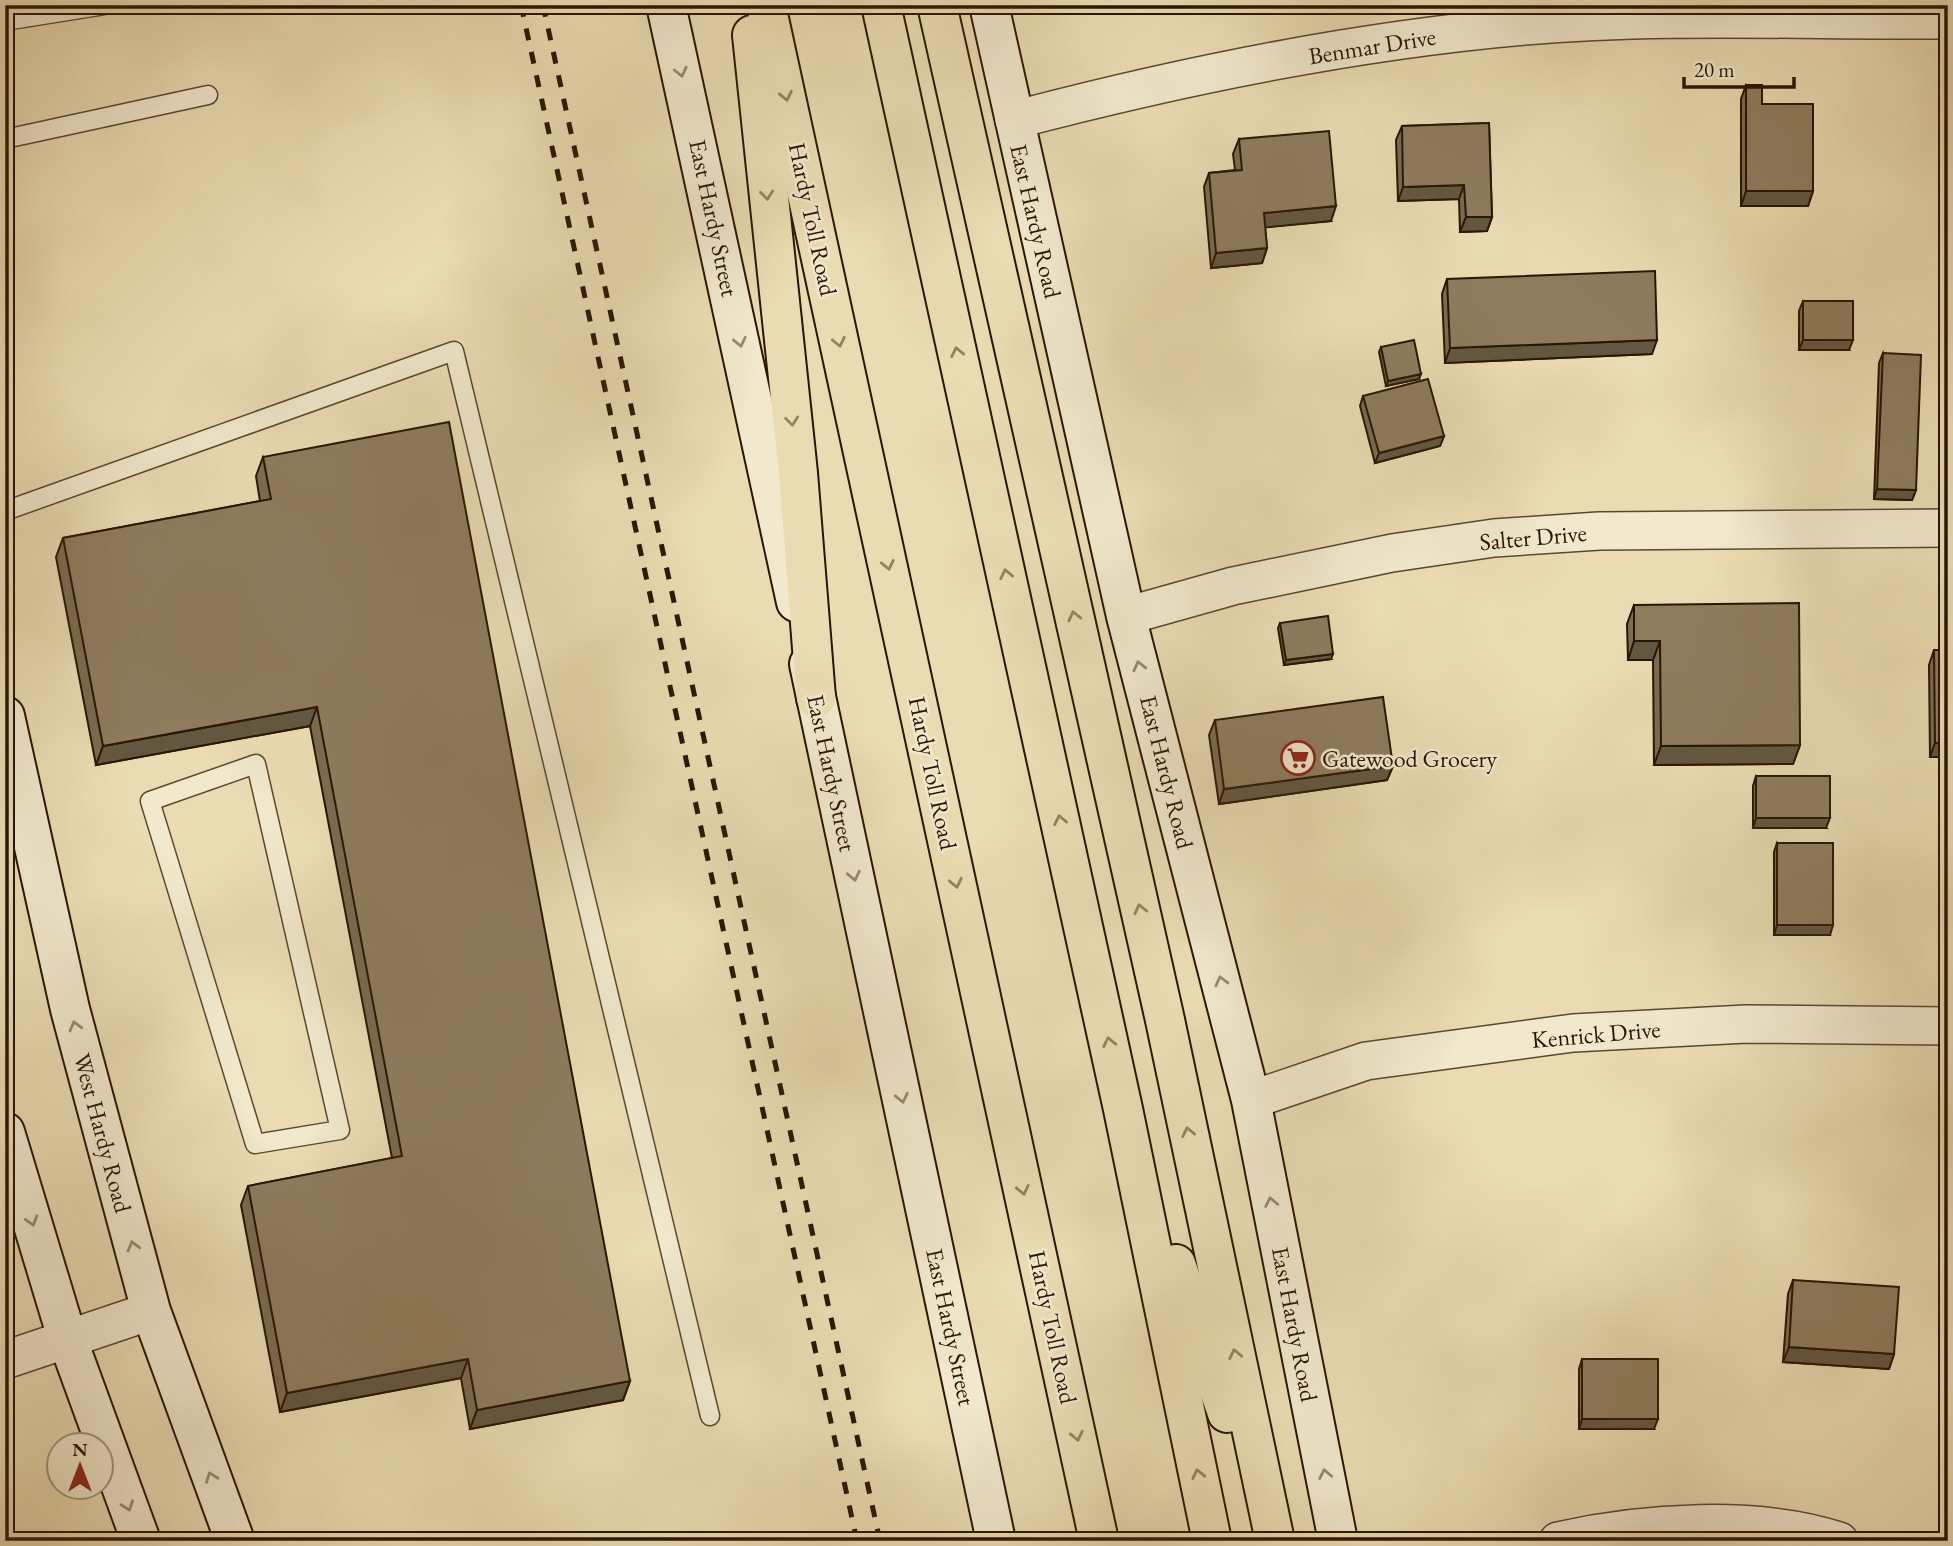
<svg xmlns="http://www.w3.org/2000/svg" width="1953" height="1546" viewBox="0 0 1953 1546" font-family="'EB Garamond',serif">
<rect width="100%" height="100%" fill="#eadcb2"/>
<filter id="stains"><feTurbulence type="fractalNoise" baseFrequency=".00286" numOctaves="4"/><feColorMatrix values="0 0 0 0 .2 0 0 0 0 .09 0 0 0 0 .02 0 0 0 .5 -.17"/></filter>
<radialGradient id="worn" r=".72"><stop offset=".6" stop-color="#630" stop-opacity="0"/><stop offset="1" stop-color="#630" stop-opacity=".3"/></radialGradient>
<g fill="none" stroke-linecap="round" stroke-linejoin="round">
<g stroke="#5a472e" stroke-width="21">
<g id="lane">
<polyline points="5,21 105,5"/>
<polyline points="5,139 208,95"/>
<polyline points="5,511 454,351 710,1416"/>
<polygon points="256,764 340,1130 255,1144 150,801"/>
</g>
</g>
<g stroke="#5a472e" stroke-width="40">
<g id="street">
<path d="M1014 120C1181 76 1352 41 1524 26 1664 14 1807 21 1948 20"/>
<polyline points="1126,616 1233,586 1392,553 1494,538 1599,531 1948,528"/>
<polyline points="1251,1100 1366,1061 1573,1033 1746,1024 1948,1026"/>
<polyline points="5,1360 151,1311"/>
<path d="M1558 1541C1642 1522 1757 1514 1839 1541"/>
</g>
</g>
<g stroke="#2a1502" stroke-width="42">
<g id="secondary">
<polyline points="666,5 796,602"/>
<polyline points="989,5 1126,616 1251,1100 1338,1541"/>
<polyline points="809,664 996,1541"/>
<polyline points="5,716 70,1009 151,1311 235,1541"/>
<polyline points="5,1132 68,1341 141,1541"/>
</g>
</g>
<g stroke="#2a1502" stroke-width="42">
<g id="highway">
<polyline points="766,5 1099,1541"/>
<polyline points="881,5 1123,1109 1212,1541"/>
<polyline points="937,5 1165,1020 1275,1541"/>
<polyline points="752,35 798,473 816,698"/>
<polyline points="1176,1264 1227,1413"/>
</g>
</g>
<use href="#lane" stroke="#f1e8cd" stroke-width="18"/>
<use href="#street" stroke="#f1e8cd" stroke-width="37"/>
<use href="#secondary" stroke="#f1e8cd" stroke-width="38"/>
<use href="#highway" stroke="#eadcb2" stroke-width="38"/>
<g stroke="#2a1502" stroke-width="5" stroke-dasharray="12 12" stroke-linecap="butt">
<polyline points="521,5 857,1541"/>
<polyline points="543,5 880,1541"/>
</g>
</g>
<g fill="#7a6b51" stroke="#2a1502" stroke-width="2">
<polygon points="1746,85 1762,104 1813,191 1808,206 1741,206 1741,99"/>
<polygon points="1489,123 1492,217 1487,231 1460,232 1459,199 1398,201 1396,140 1402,126"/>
<polygon points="1239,139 1331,221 1265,227 1267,248 1262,263 1211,268 1204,187 1209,173 1235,170 1233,154"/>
<polygon points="1447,279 1652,354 1445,363 1442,294"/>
<polygon points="1803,301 1849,350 1799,350 1799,311"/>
<polygon points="1381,347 1419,379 1386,386 1379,352"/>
<polygon points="1883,353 1916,490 1912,500 1874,499 1879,363"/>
<polygon points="1363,396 1444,436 1440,446 1375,463 1360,406"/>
<polygon points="263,457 630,1381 623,1400 470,1429 461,1378 280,1412 241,1205 248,1186 392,1158 310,726 96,765 56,557 63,538 260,501 256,476"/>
<polygon points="1634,605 1800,745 1793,764 1654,765 1653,660 1628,660 1627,624"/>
<polygon points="1280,623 1331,659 1284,665 1278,628"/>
<polygon points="1934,650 1948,650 1948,757 1930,757 1929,665"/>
<polygon points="1215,720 1393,766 1387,780 1219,804 1209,735"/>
<polygon points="1756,776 1826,828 1753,828 1753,786"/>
<polygon points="1777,843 1830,935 1774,935 1774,852"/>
<polygon points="1793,1280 1894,1354 1889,1369 1783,1362 1788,1294"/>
<polygon points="1582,1359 1654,1429 1579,1429 1579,1369"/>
</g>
<g fill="#635742" stroke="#2a1502" stroke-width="2">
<polygon points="1464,185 1459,199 1398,201 1403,187"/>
<polygon points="1746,191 1813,191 1808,206 1741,206"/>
<polygon points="1336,206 1331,221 1259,228 1264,213"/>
<polygon points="1466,217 1492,217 1487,231 1460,232"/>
<polygon points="1267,248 1262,263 1211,268 1216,253"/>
<polygon points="1657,340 1652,354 1445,363 1450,348"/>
<polygon points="1803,340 1853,340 1849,350 1799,350"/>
<polygon points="1421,374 1419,379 1386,386 1388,381"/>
<polygon points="1444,436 1440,446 1375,463 1379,453"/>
<polygon points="1877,489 1916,490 1912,500 1874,499"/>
<polygon points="1634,641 1660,641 1653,660 1628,660"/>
<polygon points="1333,654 1331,659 1284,665 1286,660"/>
<polygon points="317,707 310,726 96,765 103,746"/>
<polygon points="1935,743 1948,743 1948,757 1930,757"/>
<polygon points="1800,745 1793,764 1654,765 1661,746"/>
<polygon points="1393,766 1387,780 1219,804 1224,789"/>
<polygon points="1756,818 1830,818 1826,828 1753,828"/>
<polygon points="1777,925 1833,925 1830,935 1774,935"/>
<polygon points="1789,1347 1894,1354 1889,1369 1783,1362"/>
<polygon points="468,1359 461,1378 280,1412 287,1393"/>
<polygon points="630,1381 623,1400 470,1429 477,1410"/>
<polygon points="1582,1419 1658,1419 1654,1429 1579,1429"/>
</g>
<g fill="#8e7c5e" stroke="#2a1502" stroke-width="2">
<polygon points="1746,85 1762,85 1762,104 1813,104 1813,191 1746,191"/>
<polygon points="1489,123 1492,217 1466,217 1464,185 1403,187 1402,126"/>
<polygon points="1329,131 1336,206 1264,213 1267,248 1216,253 1209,173 1242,170 1239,139"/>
<polygon points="1655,271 1657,340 1450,348 1447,279"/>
<rect x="1803" y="301" width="50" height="39"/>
<polygon points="1414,340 1421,374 1388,381 1381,347"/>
<polygon points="1883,353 1921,355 1916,490 1877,489"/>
<polygon points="1428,379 1444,436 1379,453 1363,396"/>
<polygon points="449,422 630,1381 477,1410 468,1359 287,1393 248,1186 402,1156 317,707 103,746 63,538 271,499 263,457"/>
<polygon points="1799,603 1800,745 1661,746 1660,641 1634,641 1634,605"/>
<polygon points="1328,616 1333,654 1286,660 1280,623"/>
<polygon points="1934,650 1948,650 1948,743 1935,743"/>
<polygon points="1383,697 1393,766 1224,789 1215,720"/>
<rect x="1756" y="776" width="74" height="42"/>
<rect x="1777" y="843" width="56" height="82"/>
<polygon points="1793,1280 1899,1287 1894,1354 1789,1347"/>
<rect x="1582" y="1359" width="76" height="60"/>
</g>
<defs><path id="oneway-chevron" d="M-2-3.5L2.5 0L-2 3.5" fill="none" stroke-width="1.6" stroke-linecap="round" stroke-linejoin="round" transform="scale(1.75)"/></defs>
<g stroke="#978972">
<use href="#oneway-chevron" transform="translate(681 72) rotate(77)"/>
<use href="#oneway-chevron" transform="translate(740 342) rotate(78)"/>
<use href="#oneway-chevron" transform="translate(1139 666) rotate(-104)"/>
<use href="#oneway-chevron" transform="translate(854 876) rotate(78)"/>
<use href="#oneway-chevron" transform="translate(1221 981) rotate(-104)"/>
<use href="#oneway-chevron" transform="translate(75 1026) rotate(-105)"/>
<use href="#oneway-chevron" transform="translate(902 1098) rotate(78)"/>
<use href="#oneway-chevron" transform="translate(1271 1202) rotate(-101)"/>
<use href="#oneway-chevron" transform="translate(32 1221) rotate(73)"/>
<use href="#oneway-chevron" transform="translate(133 1246) rotate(-105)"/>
<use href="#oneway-chevron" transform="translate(1325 1474) rotate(-101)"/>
<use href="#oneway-chevron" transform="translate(211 1477) rotate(-110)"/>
<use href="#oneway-chevron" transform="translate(128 1506) rotate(70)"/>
</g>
<g stroke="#948263">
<use href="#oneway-chevron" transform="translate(786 96) rotate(78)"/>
<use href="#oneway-chevron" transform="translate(767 195) rotate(84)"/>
<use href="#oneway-chevron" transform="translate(839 342) rotate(78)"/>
<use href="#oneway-chevron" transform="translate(957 352) rotate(-102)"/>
<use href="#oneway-chevron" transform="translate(792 421) rotate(84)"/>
<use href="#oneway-chevron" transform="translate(888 565) rotate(78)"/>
<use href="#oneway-chevron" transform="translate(1006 574) rotate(-102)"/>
<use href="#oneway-chevron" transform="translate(1074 616) rotate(-103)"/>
<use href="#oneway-chevron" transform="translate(1060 820) rotate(-102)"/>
<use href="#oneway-chevron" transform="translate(956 883) rotate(78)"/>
<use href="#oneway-chevron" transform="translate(1140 909) rotate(-103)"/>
<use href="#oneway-chevron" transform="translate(1109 1042) rotate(-102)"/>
<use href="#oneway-chevron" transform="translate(1188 1132) rotate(-102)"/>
<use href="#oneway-chevron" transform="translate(1023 1190) rotate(78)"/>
<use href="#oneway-chevron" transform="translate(1235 1354) rotate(-102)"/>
<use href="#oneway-chevron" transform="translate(1077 1436) rotate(78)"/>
<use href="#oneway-chevron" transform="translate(1198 1474) rotate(-102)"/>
</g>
<defs>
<g id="supermarket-ring" transform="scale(1.75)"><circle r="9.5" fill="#f1e8cd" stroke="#8f2418" stroke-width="1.5"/><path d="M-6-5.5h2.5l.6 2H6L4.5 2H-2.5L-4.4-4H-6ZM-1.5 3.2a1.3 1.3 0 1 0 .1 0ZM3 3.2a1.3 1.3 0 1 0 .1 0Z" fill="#8f2418"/></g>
</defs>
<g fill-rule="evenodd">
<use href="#supermarket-ring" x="1298" y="758"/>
</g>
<g text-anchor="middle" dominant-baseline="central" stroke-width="5" stroke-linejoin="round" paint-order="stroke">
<g font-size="24" fill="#2a1502" stroke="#f1e8cd">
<text transform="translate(1372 46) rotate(-9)">Benmar Drive</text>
<text transform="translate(714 218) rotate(78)">East Hardy Street</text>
<text transform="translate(813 219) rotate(78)">Hardy Toll Road</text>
<text transform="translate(1036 221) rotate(77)">East Hardy Road</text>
<text transform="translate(1533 537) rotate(-5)">Salter Drive</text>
<text transform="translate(1167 772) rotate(76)">East Hardy Road</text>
<text transform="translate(832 773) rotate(78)">East Hardy Street</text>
<text transform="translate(933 773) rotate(78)">Hardy Toll Road</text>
<text transform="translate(1596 1034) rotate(-5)">Kenrick Drive</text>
<text transform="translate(103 1133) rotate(75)">West Hardy Road</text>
<text transform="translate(1295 1324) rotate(79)">East Hardy Road</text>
<text transform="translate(951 1327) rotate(78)">East Hardy Street</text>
<text transform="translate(1053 1327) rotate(78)">Hardy Toll Road</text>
</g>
<g font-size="24" fill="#2a1502" stroke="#f1e8cd" text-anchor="start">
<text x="1322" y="758">Gatewood Grocery</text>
</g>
</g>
<rect width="1953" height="1546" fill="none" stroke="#eadcb2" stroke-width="28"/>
<rect x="7" y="7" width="1939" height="1532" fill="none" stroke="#2a1502" stroke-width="3.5"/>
<rect x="14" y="14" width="1925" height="1518" fill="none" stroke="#2a1502" stroke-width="2"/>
<g transform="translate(80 1466)"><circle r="33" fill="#f1e8cd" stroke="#a1947c" stroke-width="2"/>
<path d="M0-5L12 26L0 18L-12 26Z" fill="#8f2418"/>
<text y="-10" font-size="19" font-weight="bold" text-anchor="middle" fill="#2a1502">N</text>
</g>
<path d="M1684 77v10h110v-10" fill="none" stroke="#2a1502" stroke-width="3.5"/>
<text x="1694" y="77" font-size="21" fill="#2a1502" stroke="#f1e8cd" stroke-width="5" paint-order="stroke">20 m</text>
<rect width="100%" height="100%" filter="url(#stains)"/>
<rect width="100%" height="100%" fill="url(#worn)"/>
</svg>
